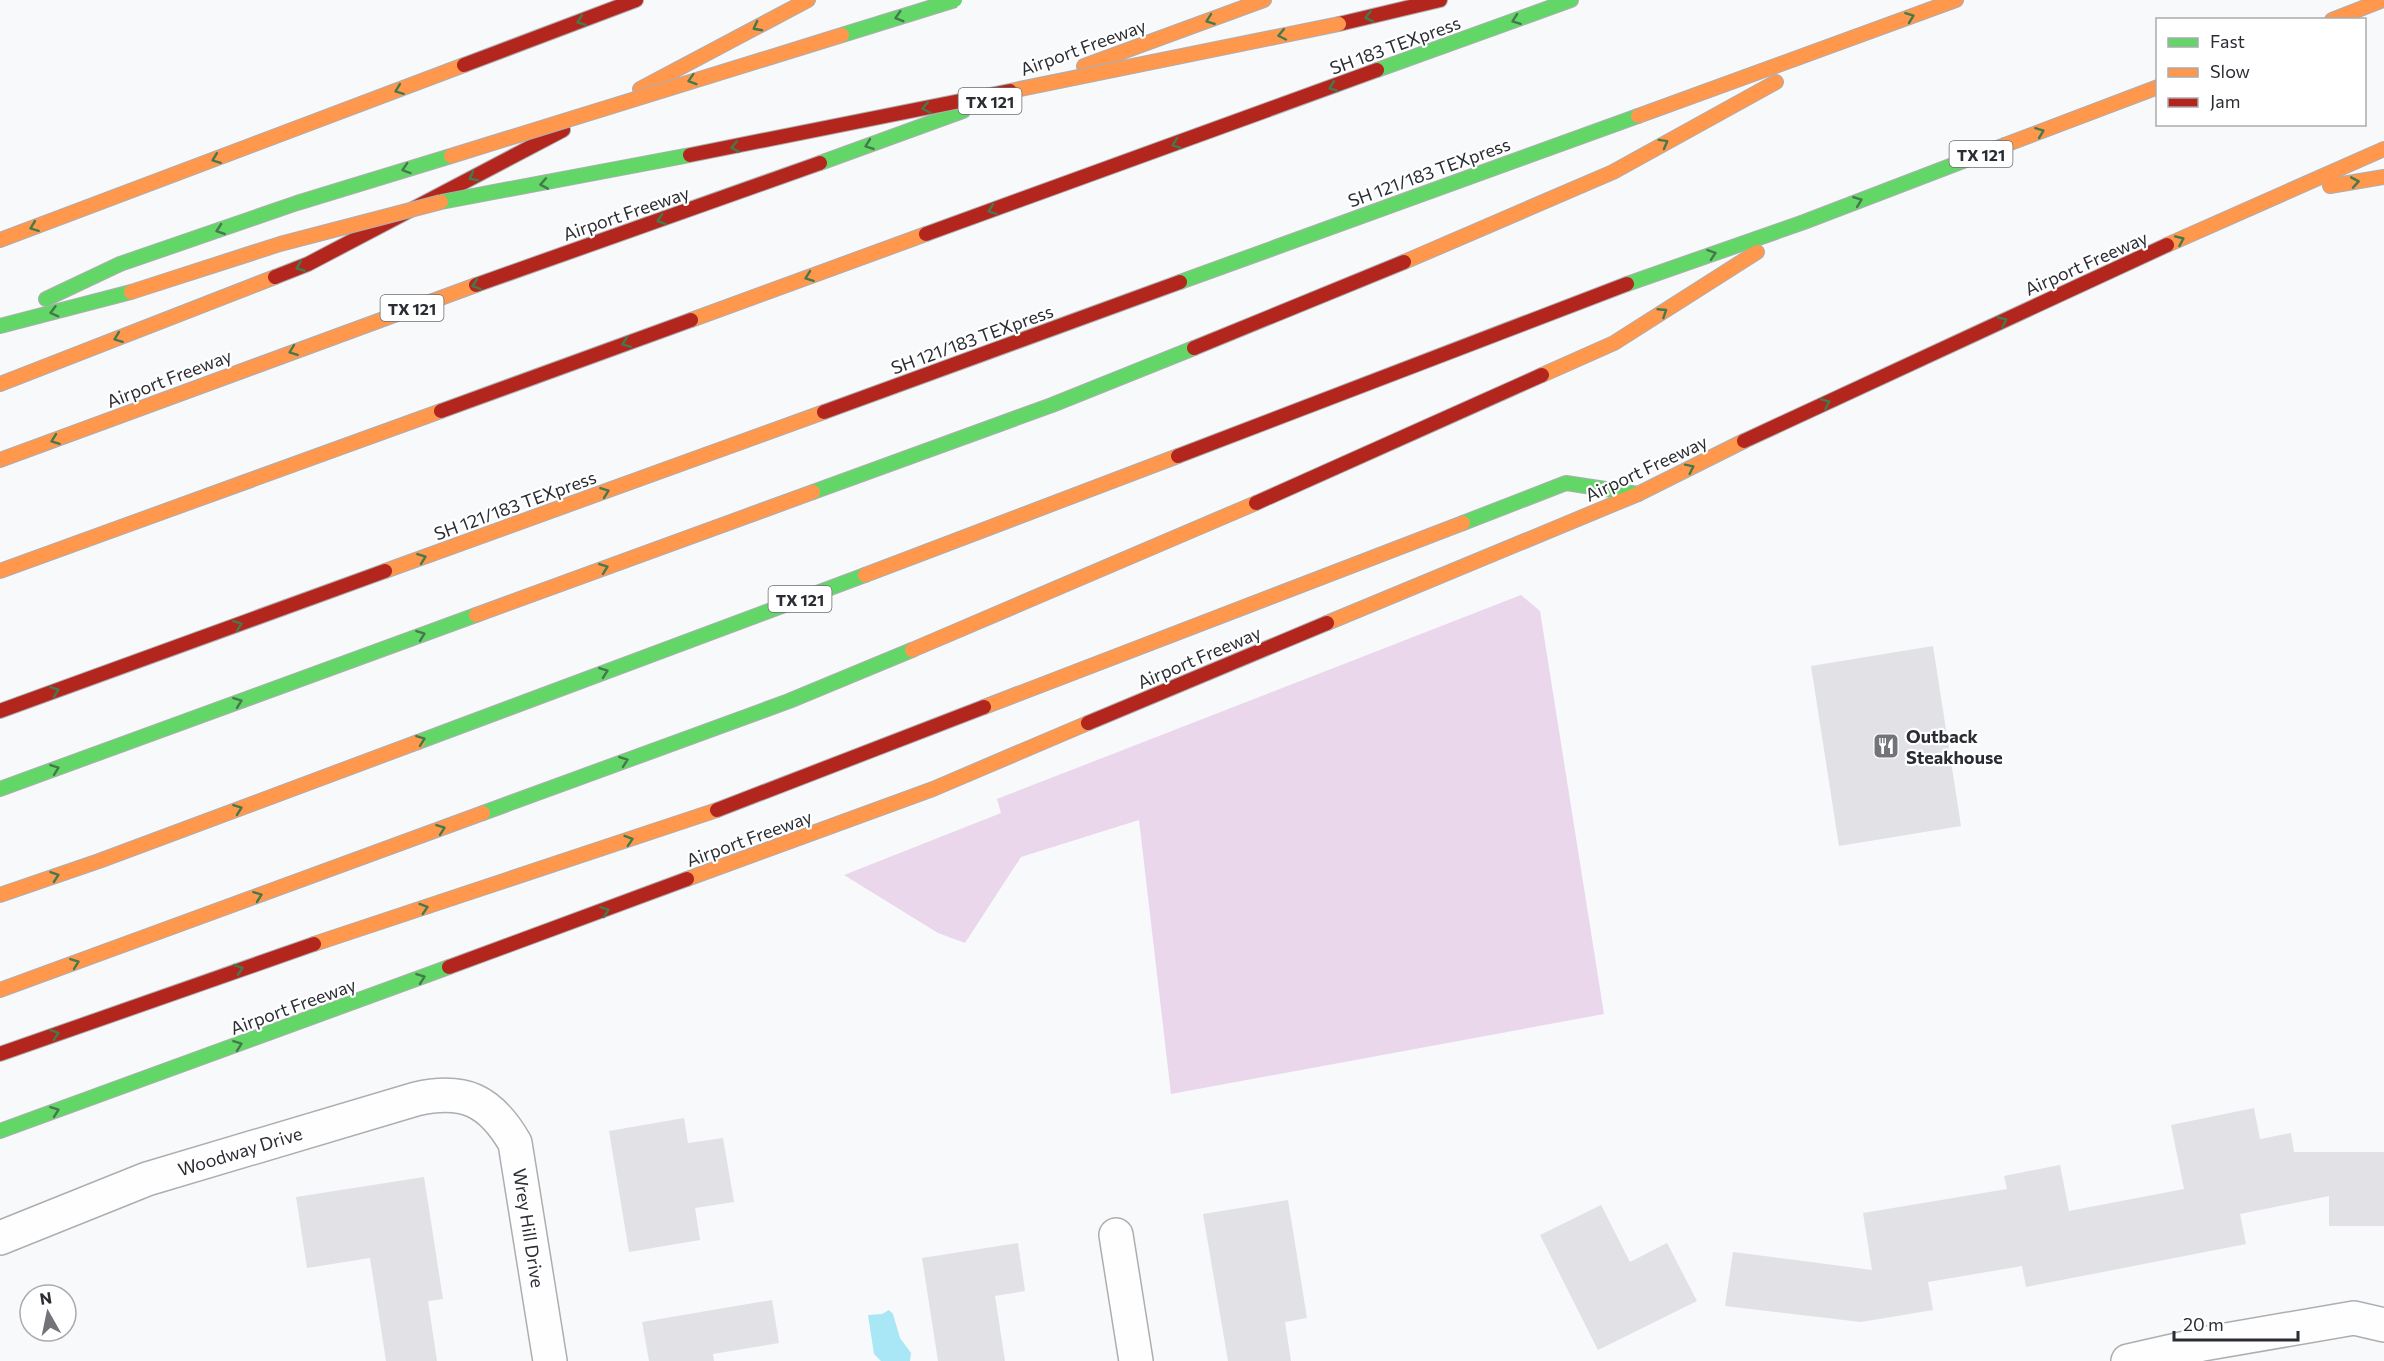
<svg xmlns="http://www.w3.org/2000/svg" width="2384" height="1361" viewBox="0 0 2384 1361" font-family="Commissioner,sans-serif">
<rect width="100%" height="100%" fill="#f8f9fb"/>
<polygon fill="#ebd7ec" points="1521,595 1540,611 1604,1014 1171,1094 1139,820 1021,857 965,943 938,933 844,875 1001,813 997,799"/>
<polygon fill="#a9e7f6" points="889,1310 893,1314 900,1338 911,1353 910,1361 881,1361 874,1354 868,1315 882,1314"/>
<g fill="#e2e1e6">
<polygon points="1933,646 1961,826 1839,846 1811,666"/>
<polygon points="2254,1108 2260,1139 2291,1133 2294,1152 2384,1152 2384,1226 2329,1226 2329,1196 2240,1214 2246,1244 2026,1287 2022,1266 1928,1282 1933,1310 1861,1322 1725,1306 1733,1252 1872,1270 1863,1213 2007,1189 2004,1176 2060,1165 2069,1211 2184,1189 2171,1125"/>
<polygon points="684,1118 688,1143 723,1138 734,1202 695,1208 700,1240 629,1252 609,1131"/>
<polygon points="424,1177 443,1299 428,1301 437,1361 386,1361 370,1258 307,1268 296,1197"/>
<polygon points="1288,1200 1307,1318 1285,1322 1291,1361 1228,1361 1203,1214"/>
<polygon points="1601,1205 1630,1262 1667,1243 1697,1301 1598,1350 1540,1235"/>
<polygon points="1018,1243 1025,1291 995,1296 1005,1361 938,1361 922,1258"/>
<polygon points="772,1300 779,1343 713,1354 714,1361 649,1361 642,1322"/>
</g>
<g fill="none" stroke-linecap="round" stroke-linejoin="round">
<g stroke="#adaeb2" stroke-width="36">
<g id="street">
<polyline points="1116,1235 1136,1361"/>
<path d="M0 1238 147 1179 416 1099C464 1088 490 1100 515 1143L550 1361"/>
<polyline points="2128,1361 2203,1344 2354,1318 2384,1325"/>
</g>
</g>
<g stroke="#adaeb2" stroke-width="16">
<g id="fast">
<polyline points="1377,70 1571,0"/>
<polyline points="820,163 963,111"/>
<polyline points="1180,282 1638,116"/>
<polyline points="1627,284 1804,222 2005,145"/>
<polyline points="46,299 120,264"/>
<polyline points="0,326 131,292"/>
<polyline points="813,492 1052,405 1194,348"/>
<polyline points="1463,523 1566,483 1638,494"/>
<polyline points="418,742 865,575"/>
<polyline points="0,789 476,615"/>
<polyline points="483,813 789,701 912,650"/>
<polyline points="0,1131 449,967"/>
</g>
</g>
<g stroke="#adaeb2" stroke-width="16">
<g id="slow">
<polyline points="2332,20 2383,0"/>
<polyline points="1084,66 1264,0"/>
<polyline points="640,89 808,0"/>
<polyline points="1638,116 1956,0"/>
<polyline points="2005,145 2158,87"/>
<polyline points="2330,186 2384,177"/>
<polyline points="0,240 464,65"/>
<polyline points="2167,245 2384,149"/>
<polyline points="1404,262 1613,172 1776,82"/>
<polyline points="691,320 926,234"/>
<polyline points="1542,375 1614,343 1757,252"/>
<polyline points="0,384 275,277"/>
<polyline points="0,460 476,285"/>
<polyline points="0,571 441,411"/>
<polyline points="385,571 824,412"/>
<polyline points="865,575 1178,456"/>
<polyline points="476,615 813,492"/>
<polyline points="1327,623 1638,494 1744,441"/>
<polyline points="912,650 1256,503"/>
<polyline points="984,707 1463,523"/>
<polyline points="687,879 933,789 1088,723"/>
<polyline points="0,895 99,861 418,742"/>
<polyline points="314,944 717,810"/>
<polyline points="0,990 483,813"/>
</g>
</g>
<g stroke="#adaeb2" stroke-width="16">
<g id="jam">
<polyline points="1339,24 1440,0"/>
<polyline points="464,65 636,0"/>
<polyline points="926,234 1377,70"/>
<polyline points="275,277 308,264 563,130"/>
<polyline points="476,285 820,163"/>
<polyline points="1194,348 1404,262"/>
<polyline points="441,411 691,320"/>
<polyline points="824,412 1180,282"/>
<polyline points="1744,441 2167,245"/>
<polyline points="1178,456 1627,284"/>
<polyline points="1256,503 1542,375"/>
<polyline points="0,711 385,571"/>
<polyline points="1088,723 1327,623"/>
<polyline points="717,810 984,707"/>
<polyline points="449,967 687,879"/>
<polyline points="0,1054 314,944"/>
</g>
</g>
<use href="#street" stroke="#fefefe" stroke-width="33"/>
<use href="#fast" stroke="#63d668" stroke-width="14"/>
<use href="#slow" stroke="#ff974d" stroke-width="14"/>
<use href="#jam" stroke="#b3261e" stroke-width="14"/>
<g stroke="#adaeb2" stroke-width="16" stroke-linecap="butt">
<g id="fast-bridge">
<polyline points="842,35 955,0"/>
<polyline points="441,202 690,155"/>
<polyline points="120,264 297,203 451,156"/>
</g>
</g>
<g stroke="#adaeb2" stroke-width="16" stroke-linecap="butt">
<g id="slow-bridge">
<polyline points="1010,91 1339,24"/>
<polyline points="451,156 842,35"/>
<polyline points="131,292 280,244 441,202"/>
</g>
</g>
<g stroke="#adaeb2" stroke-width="16" stroke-linecap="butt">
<polyline id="jam-bridge" points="690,155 1010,91"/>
</g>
<use href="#fast-bridge" stroke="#63d668" stroke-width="14"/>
<use href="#slow-bridge" stroke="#ff974d" stroke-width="14"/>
<use href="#jam-bridge" stroke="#b3261e" stroke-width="14"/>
</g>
<defs><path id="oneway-chevron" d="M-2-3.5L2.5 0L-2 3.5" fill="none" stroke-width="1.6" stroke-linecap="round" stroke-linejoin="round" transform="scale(1.5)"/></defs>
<g stroke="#44794b">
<use href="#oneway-chevron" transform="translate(899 17) rotate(163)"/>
<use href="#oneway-chevron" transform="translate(1369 17) rotate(167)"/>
<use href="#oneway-chevron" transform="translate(1910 17) rotate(-20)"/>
<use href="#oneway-chevron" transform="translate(1210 20) rotate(160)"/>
<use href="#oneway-chevron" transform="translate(1516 20) rotate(160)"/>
<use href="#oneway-chevron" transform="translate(581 21) rotate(159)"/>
<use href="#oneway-chevron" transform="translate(757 27) rotate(152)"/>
<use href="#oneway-chevron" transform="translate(1282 35) rotate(168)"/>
<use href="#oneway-chevron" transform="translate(692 80) rotate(163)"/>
<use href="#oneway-chevron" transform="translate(1333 87) rotate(160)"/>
<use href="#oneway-chevron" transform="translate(399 90) rotate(159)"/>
<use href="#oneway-chevron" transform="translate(926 108) rotate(168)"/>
<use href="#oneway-chevron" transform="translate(2040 132) rotate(-21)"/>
<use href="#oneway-chevron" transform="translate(1664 143) rotate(-29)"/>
<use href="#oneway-chevron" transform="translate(1176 144) rotate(160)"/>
<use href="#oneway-chevron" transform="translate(869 145) rotate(160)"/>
<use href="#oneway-chevron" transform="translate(735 147) rotate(169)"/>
<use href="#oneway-chevron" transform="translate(216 159) rotate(159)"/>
<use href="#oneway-chevron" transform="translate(406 169) rotate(162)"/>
<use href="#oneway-chevron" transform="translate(473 177) rotate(152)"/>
<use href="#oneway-chevron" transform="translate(2355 182) rotate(-10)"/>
<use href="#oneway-chevron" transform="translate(544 184) rotate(170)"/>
<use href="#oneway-chevron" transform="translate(1858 201) rotate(-21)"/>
<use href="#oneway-chevron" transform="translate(992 210) rotate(160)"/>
<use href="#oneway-chevron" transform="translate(661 220) rotate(161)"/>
<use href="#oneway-chevron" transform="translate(34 227) rotate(159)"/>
<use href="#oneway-chevron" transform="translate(220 230) rotate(161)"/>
<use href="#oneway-chevron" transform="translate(2180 240) rotate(-24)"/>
<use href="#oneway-chevron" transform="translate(1712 254) rotate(-19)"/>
<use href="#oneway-chevron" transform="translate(300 267) rotate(158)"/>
<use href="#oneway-chevron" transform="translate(809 277) rotate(160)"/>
<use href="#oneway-chevron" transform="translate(476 285) rotate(161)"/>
<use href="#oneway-chevron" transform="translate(54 312) rotate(165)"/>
<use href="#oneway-chevron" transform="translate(1663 312) rotate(-33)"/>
<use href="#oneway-chevron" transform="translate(2003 321) rotate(-25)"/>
<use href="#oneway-chevron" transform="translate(118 338) rotate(159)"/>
<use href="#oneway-chevron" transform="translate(626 343) rotate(160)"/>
<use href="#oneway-chevron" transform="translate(293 351) rotate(160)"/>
<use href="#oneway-chevron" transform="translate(1826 403) rotate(-24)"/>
<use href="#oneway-chevron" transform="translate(55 440) rotate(160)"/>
<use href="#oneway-chevron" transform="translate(1690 468) rotate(-26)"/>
<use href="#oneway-chevron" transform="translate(605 492) rotate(-20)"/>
<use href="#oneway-chevron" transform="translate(422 558) rotate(-20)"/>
<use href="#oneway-chevron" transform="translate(604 568) rotate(-20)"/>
<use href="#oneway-chevron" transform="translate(238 625) rotate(-20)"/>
<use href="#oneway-chevron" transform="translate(421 635) rotate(-20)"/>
<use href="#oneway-chevron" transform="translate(604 672) rotate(-20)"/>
<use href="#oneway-chevron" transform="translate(55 691) rotate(-20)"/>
<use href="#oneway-chevron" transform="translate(238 702) rotate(-20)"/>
<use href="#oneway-chevron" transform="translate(421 740) rotate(-20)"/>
<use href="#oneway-chevron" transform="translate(624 761) rotate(-20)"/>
<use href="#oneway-chevron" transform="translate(55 769) rotate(-20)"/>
<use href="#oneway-chevron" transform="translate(238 809) rotate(-20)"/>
<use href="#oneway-chevron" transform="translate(441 829) rotate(-20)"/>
<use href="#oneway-chevron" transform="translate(629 840) rotate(-18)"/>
<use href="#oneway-chevron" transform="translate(55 876) rotate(-19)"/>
<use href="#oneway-chevron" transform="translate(258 896) rotate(-20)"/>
<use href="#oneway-chevron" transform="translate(424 908) rotate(-18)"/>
<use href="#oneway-chevron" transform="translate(605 911) rotate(-20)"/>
<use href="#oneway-chevron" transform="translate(75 963) rotate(-20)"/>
<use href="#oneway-chevron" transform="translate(239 969) rotate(-19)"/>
<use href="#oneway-chevron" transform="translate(421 978) rotate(-20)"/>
<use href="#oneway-chevron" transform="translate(55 1034) rotate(-19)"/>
<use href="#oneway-chevron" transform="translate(238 1045) rotate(-20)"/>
<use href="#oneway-chevron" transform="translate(55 1111) rotate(-20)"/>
</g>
<defs>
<g id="restaurant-square" transform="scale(1.35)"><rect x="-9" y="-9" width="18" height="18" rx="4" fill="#73747a" stroke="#fff"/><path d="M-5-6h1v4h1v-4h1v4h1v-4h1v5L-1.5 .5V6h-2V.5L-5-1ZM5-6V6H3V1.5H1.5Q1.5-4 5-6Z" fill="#fff"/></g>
</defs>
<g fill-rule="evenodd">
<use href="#restaurant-square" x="1886" y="746"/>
</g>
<g text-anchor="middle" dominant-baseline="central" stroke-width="4.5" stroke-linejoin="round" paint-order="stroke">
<g fill="#fff" stroke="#6b6c71" stroke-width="1.5">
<rect x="958.5" y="88" width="63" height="26" rx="4.5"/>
<rect x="1949.5" y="141" width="63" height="26" rx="4.5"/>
<rect x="380.5" y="295" width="63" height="26" rx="4.5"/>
<rect x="768.5" y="586" width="63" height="26" rx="4.5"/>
</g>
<g font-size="16" font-weight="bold" fill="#2b2d34">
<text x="990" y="101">TX 121</text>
<text x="1981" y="154">TX 121</text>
<text x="412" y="308">TX 121</text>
<text x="800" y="599">TX 121</text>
</g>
<g font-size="18" fill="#2b2d34" stroke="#fff">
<text transform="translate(1395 45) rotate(-20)">SH 183 TEXpress</text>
<text transform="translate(1083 47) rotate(-20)">Airport Freeway</text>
<text transform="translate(1429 172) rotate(-20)">SH 121/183 TEXpress</text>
<text transform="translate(626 213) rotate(-19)">Airport Freeway</text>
<text transform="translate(2086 263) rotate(-24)">Airport Freeway</text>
<text transform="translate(972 339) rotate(-20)">SH 121/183 TEXpress</text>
<text transform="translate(169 378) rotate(-21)">Airport Freeway</text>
<text transform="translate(1646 468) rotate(-25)">Airport Freeway</text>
<text transform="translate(515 505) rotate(-20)">SH 121/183 TEXpress</text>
<text transform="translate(1199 657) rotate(-23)">Airport Freeway</text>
<text transform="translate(749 838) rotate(-20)">Airport Freeway</text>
<text transform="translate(293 1006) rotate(-20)">Airport Freeway</text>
<text transform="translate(240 1151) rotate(-17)">Woodway Drive</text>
<text transform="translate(529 1228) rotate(81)">Wrey Hill Drive</text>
</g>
<g font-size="18" font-weight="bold" fill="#2b2d34" stroke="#fff" text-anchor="start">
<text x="1906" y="736">Outback<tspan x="1906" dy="21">Steakhouse</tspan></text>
</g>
</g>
<rect x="2156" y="18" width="210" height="108" fill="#ffffff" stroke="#aaabae" stroke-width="1.5"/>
<rect x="2168" y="38" width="30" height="9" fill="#63d668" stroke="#aaabae" stroke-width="1.5"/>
<text x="2210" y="48" font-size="18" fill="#2b2d34">Fast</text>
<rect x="2168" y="68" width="30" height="9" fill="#ff974d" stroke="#aaabae" stroke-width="1.5"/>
<text x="2210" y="78" font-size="18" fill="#2b2d34">Slow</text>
<rect x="2168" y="98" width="30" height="9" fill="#b3261e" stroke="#aaabae" stroke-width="1.5"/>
<text x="2210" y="108" font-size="18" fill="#2b2d34">Jam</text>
<g transform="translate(48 1313) rotate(351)"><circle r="28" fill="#ffffff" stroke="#aaabae" stroke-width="1.5"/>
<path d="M0-4.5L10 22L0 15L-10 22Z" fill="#73747a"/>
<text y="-9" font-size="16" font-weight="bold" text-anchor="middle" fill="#2b2d34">N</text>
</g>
<path d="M2174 1331v9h124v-9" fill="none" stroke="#2b2d34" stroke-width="3"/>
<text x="2183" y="1331" font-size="18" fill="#2b2d34" stroke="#ffffff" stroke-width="4.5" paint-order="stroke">20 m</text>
</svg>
